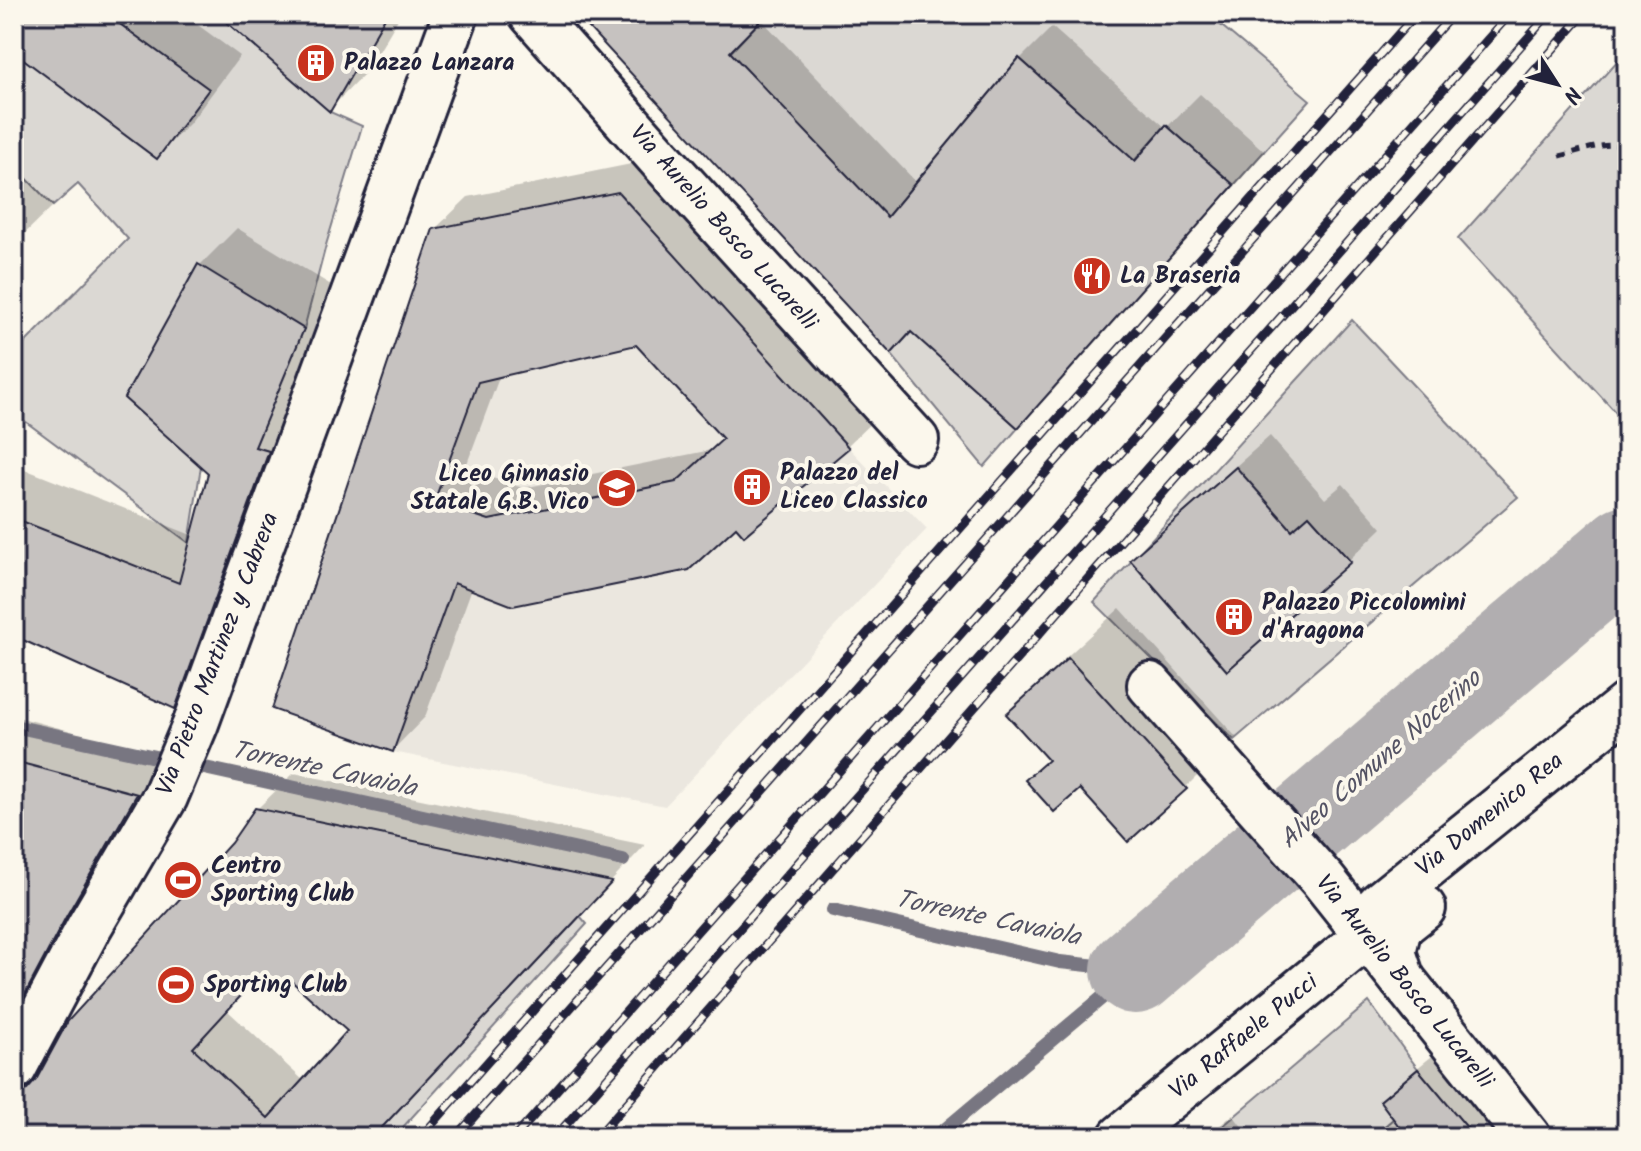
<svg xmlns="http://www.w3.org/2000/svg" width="1641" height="1151" viewBox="0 0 1641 1151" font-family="Kalam,sans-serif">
<rect width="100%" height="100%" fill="#fbf7ec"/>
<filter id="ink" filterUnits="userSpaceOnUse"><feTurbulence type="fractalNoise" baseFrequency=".0125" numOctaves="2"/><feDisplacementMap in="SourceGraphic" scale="16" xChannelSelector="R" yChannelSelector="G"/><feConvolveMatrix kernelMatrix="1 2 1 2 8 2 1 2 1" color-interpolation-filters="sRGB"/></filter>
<g filter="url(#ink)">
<polygon fill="#ebe7df" points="618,192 849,448 927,529 665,806 393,752 272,709 433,229"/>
<g fill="#dbd8d3" stroke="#7e7d87" stroke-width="2">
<polygon points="106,14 217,14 330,112 362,126 326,245 304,329 125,398 201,466 189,543 14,413 14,354 128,239 78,184 53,206 14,165 14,52 208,89"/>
<polygon points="767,14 1199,14 1206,20 1211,17 1310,100 1234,185 1166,125 951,367 1018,428 984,467 891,354 1099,129 1019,58 887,217 730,53"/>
<polygon points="1627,50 1627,425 1458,239"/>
<polygon points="1352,320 1518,497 1234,740 1094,602"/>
<polygon points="580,916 587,924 394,1137 373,1137"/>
<polygon points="1369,1002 1418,1069 1380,1101 1393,1119 1372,1137 1210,1137"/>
</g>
<g fill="#0003" fill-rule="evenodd">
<polygon points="21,14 183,14 240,56 190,123 157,156 14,49 14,23"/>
<polygon points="220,14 401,14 368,70 330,109"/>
<polygon points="579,14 766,14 761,19 918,184 1020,59 1052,27 1166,128 1200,94 1265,152 1051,393 1018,425 912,330"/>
<path d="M651 160 880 414 847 446 736 524 472 588 425 717 393 750 434 230 468 197ZM637 343 724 437 711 450 523 488 465 469 500 375Z"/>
<polygon points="14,164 54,205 14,244"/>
<polygon points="237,228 341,291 212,668 174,706 14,634 14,471 19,467 194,536 211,472 199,266"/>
<polygon points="1270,436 1325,499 1343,484 1382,528 1349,560 1133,560 1166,528"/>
<polygon points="1120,608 1236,737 1185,788 1080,786 1028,780 1049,759 1009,714 1060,663"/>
<path d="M14 716 172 758 42 1055 51 1056 233 844 257 809 294 773 645 845 374 1137H14ZM263 973 290 977 349 1031 304 1081 228 1011Z"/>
<polygon points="1442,1048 1525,1137 1370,1137 1394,1117 1382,1101 1405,1078"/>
<polygon points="1233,1115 1250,1137 1205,1137"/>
</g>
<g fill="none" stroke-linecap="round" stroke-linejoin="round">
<g stroke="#787681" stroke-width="14">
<polyline points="14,726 623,860"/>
<polyline points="833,910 1060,962 1135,970"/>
<polyline points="936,1137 1135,970"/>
</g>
<polyline stroke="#b1aeb0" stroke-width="88" points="1135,970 1627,549"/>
</g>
<g fill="#c6c2c0" stroke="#22223b" stroke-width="2" fill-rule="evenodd">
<polygon points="14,14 106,14 209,89 157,159 14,52"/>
<polygon points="217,14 387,14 330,112"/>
<polygon points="576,14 767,14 730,52 887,217 1019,58 1135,161 1166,125 1234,185 1018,428 911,332 891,354"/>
<path d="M618 192 849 448 744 536 736 527 689 570 513 606 454 583 393 752 272 709 433 229ZM636 345 723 439 676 482 489 520 434 502 478 382Z"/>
<polygon points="198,264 304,329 255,447 269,451 175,709 14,636 14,518 179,583 208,473 124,398"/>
<polygon points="1236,467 1292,530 1309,515 1351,562 1227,671 1130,560"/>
<polygon points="1068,658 1187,789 1128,842 1080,789 1054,812 1025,780 1048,760 1006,714"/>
<polygon points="14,761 137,794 67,915 14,1015"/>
<path d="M255 808 612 882 373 1137H14V1093L27 1090 36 1080 68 1021 231 843ZM261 974 279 991 289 979 347 1031 268 1118 193 1048Z"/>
<polygon points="1418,1069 1475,1137 1407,1137 1380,1101"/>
</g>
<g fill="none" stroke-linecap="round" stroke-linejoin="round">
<g stroke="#22223b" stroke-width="50">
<g id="minor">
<polyline points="532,14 663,162 916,440"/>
<polyline points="1150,685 1323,880 1528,1137"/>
<polyline points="14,1068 89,927 165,797 196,723 456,14"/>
</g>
</g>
<g stroke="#22223b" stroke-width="50">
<g id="major">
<polyline points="1402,979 1393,952 1399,927 1423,908"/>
<polyline points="1121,1137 1367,936 1379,905 1627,705"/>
</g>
</g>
<path stroke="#22223b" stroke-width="5" stroke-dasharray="8 6" stroke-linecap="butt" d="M1560 156C1581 151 1605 141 1627 147"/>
<use href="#minor" stroke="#fbf7ec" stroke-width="44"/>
<use href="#major" stroke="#fbf7ec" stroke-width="44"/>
<g stroke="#22223b" stroke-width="9">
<g id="rail">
<polyline points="421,1137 1416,14"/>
<polyline points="456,1137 1453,14"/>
<polyline points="515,1137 1510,14"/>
<polyline points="555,1137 1549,14"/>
<polyline points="597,1137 1584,14"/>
</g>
</g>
<use href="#rail" stroke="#fbf7ec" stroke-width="6" stroke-dasharray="18" stroke-linecap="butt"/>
</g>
</g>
<defs>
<g id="building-disc" transform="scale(2)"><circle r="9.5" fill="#c8321e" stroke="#fbf7ec"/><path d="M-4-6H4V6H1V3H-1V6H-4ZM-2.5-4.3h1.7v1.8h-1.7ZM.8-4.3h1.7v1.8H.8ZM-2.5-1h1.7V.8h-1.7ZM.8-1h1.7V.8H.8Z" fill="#fff"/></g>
<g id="restaurant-disc" transform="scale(2)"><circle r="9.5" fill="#c8321e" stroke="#fbf7ec"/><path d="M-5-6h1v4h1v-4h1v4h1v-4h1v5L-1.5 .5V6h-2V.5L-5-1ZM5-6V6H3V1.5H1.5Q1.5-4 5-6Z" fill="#fff"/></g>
<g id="school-disc" transform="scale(2)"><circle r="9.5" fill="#c8321e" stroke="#fbf7ec"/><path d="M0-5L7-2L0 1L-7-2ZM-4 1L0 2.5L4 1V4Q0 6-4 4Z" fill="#fff"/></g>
<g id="stadium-disc" transform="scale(2)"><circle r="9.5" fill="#c8321e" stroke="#fbf7ec"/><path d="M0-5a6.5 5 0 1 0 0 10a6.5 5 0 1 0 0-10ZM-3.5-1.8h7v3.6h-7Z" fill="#fff"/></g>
</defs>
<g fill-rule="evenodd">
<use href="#building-disc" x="316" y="63"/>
<use href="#restaurant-disc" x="1092" y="276"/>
<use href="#building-disc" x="752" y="487"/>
<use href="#school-disc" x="617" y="488"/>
<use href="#building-disc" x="1234" y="617"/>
<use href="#stadium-disc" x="183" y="880"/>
<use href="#stadium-disc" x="176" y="985"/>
</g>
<g text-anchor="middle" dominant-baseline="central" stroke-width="8" stroke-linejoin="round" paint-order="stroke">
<g font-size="24" font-weight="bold" fill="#22223b" stroke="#fbf7ec" text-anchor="start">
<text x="344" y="63">Palazzo Lanzara</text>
<text x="1120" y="276">La Braseria</text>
<text x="780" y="473">Palazzo del<tspan x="780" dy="28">Liceo Classico</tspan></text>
<text x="589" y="474" text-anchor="end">Liceo Ginnasio<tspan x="589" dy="28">Statale G.B. Vico</tspan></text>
<text x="1262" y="603">Palazzo Piccolomini<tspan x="1262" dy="28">d'Aragona</tspan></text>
<text x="211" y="866">Centro<tspan x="211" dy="28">Sporting Club</tspan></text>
<text x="204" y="985">Sporting Club</text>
</g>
<g font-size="24" fill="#22223b" stroke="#fbf7ec">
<text transform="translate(723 228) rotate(48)">Via Aurelio Bosco Lucarelli</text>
<text transform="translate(218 654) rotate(-69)">Via Pietro Martinez y Cabrera</text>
<text transform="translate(1490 815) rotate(-39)">Via Domenico Rea</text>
<text transform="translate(1404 982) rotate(51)">Via Aurelio Bosco Lucarelli</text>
<text transform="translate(1244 1037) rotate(-39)">Via Raffaele Pucci</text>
</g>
<g font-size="26" font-style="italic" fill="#545364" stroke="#fbf7ec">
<text transform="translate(1381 760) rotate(-41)">Alveo Comune Nocerino</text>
<text transform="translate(324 770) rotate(12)">Torrente Cavaiola</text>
<text transform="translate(988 919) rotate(12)">Torrente Cavaiola</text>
</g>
</g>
<rect width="1641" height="1151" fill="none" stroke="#fbf7ec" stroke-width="48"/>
<rect x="24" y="24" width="1593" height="1103" fill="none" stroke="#22223b" stroke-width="3" filter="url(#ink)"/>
<g transform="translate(1557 84) rotate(126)" stroke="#fbf7ec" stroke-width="6" paint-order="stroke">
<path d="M0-6L14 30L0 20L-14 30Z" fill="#22223b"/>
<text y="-12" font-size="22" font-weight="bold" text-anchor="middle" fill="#22223b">N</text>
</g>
</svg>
